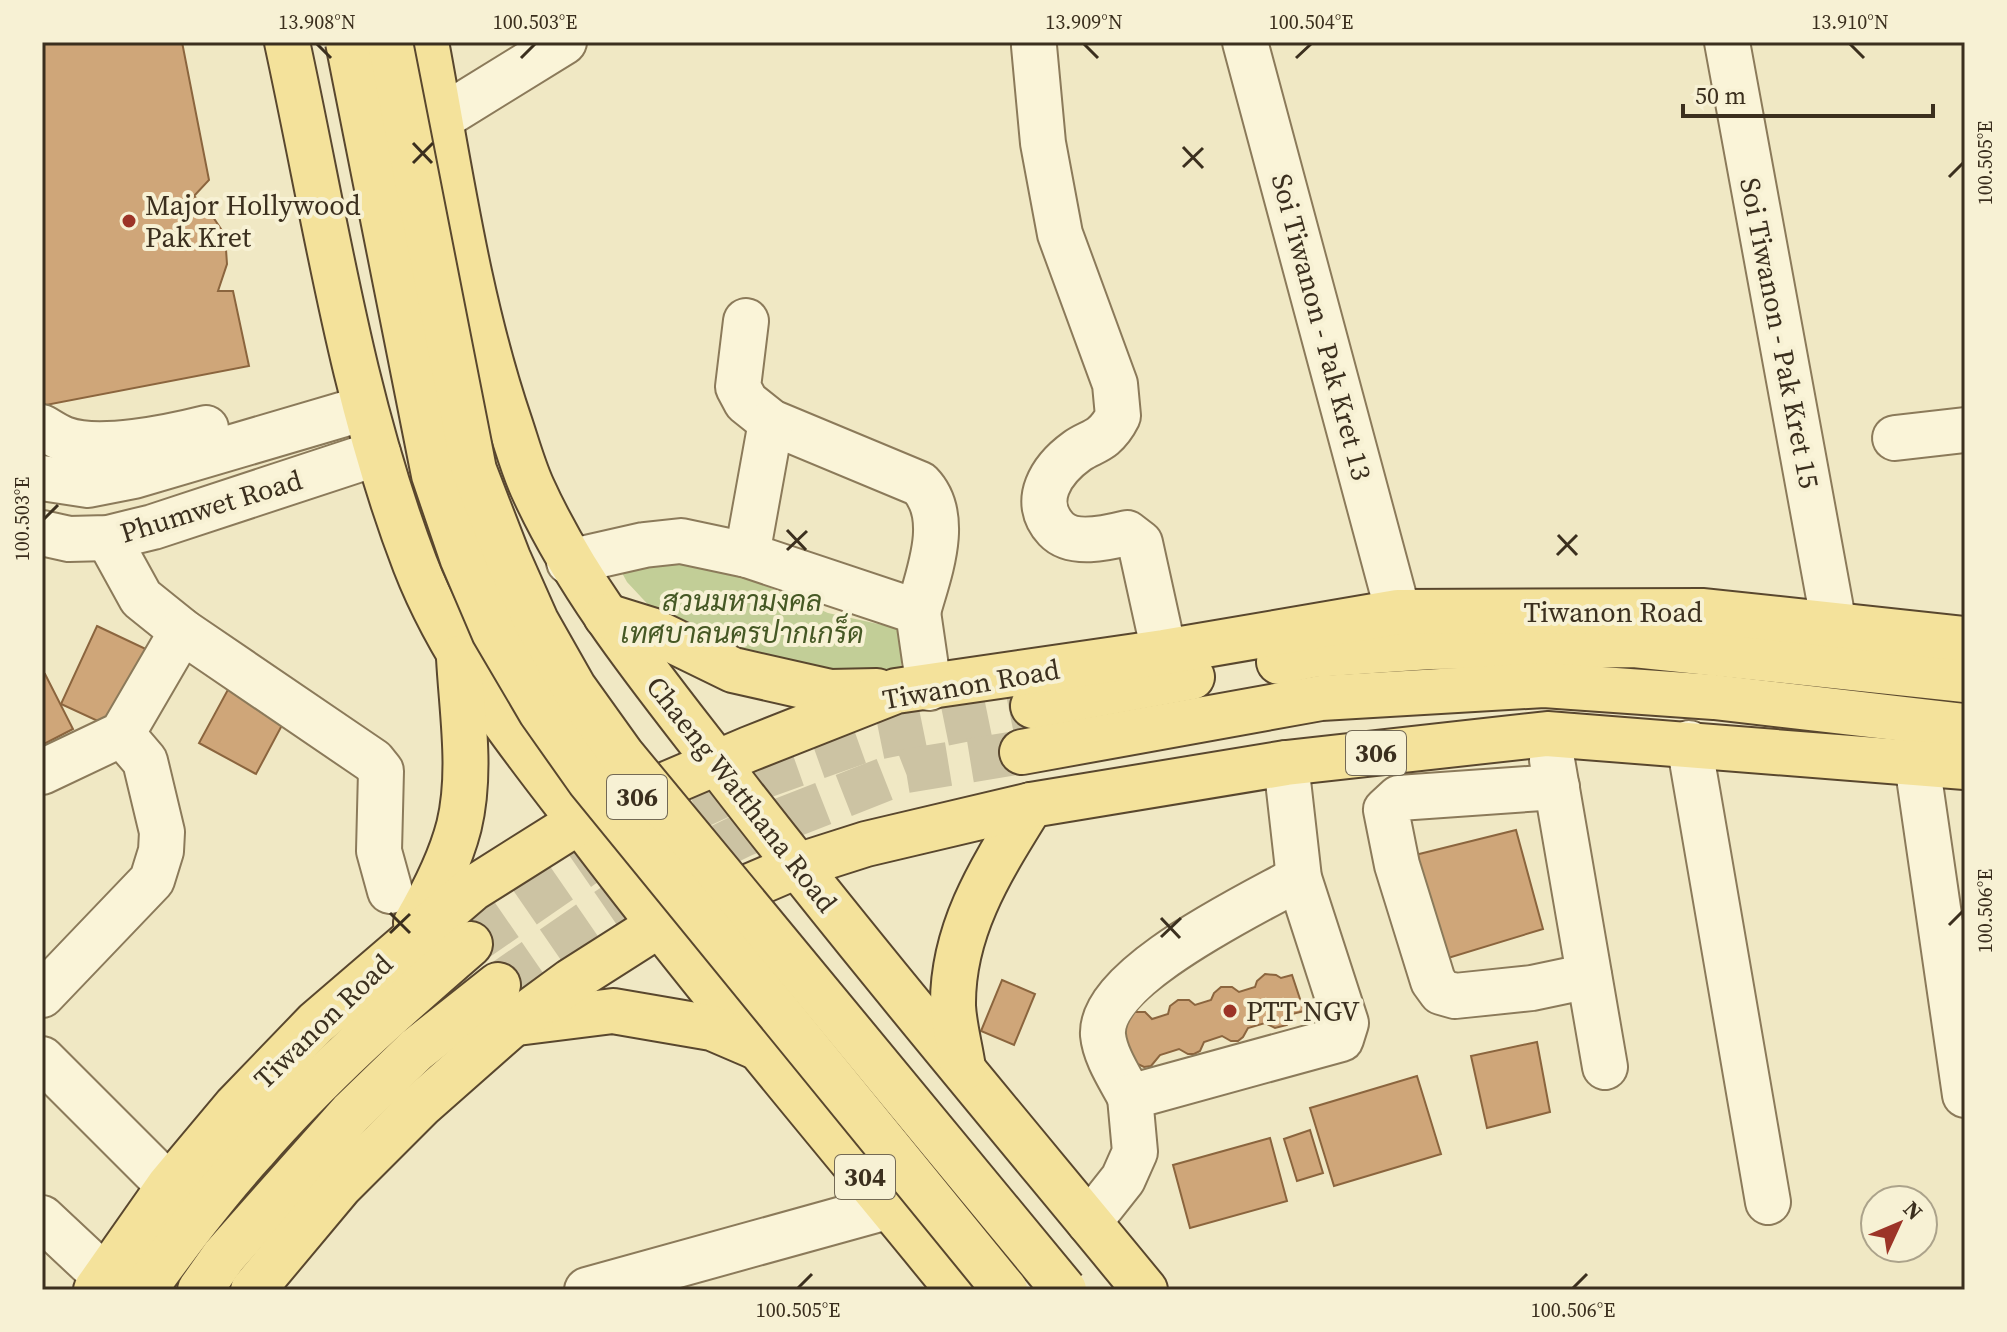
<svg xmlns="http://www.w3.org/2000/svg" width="2007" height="1332" viewBox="0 0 2007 1332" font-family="'Source Serif 4',Sarabun,serif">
<rect width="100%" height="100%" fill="#f0e8c4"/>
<polygon fill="#c2ce97" points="702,558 828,613 901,629 901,688 796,676 655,612 627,582 616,562"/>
<g fill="#cfa679" stroke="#8b653e" stroke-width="2">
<polygon points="42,42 182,42 209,180 194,196 207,208 225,235 227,264 218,291 233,291 249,366 46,405 42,402"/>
<polygon points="97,626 150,651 115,729 61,704"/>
<polygon points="45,674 73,729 42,745 42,675"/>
<polygon points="231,684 288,714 256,774 199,743"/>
<polygon points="1516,830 1543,929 1435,962 1407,857"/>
<polygon points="1265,974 1276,975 1281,978 1292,975 1304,1011 1292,1014 1287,1025 1275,1028 1265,1023 1248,1028 1243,1037 1238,1041 1231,1041 1222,1036 1204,1042 1200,1051 1194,1054 1188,1054 1179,1049 1160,1055 1151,1066 1144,1067 1136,1063 1131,1065 1120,1029 1134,1012 1145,1012 1152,1019 1168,1014 1170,1006 1178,1000 1189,1000 1195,1005 1211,1000 1214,993 1221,987 1232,987 1239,992 1255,987 1257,981"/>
<polygon points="1002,980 1035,994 1014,1045 981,1031"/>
<polygon points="1537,1042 1550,1112 1487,1128 1471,1056"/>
<polygon points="1417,1076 1441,1154 1334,1186 1310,1108"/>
<polygon points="1310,1130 1323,1173 1297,1181 1284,1139"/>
<polygon points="1270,1138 1287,1201 1190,1228 1173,1165"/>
</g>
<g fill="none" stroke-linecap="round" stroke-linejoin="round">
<g stroke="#ccc3a3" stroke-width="44" stroke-dasharray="44 22" stroke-linecap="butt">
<polyline points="470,944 584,865 628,839 765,776 866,740 1033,706"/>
<polyline points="498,985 620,901 684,864 743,835 906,771 1022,752"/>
</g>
<g stroke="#8b7a5a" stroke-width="48">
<g id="minor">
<polyline points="1245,42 1398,612"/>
<polyline points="1727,42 1834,625"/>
<path d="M1034 46 1043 143 1060 234 1115 384 1118 416C1114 424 1110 430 1103 436 1096 442 1085 445 1077 451 1052 469 1030 501 1056 529 1072 546 1107 538 1127 533L1140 543 1164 652"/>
<polyline points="441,118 564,42"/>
<path d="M746 321 738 387 746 402 771 422 920 484C952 517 928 575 918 612"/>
<path d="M42 427C49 431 56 436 64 439 99 452 170 437 206 428"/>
<polyline points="1895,438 1965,430"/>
<polyline points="42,478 88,485 134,476 365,408"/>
<polyline points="42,533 69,539 108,538 153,527 378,453"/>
<polyline points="108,538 141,598 182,631 373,761 381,771 379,851 390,891"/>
<polyline points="747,555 771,422"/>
<polyline points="569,562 644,545 681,541 747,555 918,612 929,688"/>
<polyline points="1689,743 1768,1202"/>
<polyline points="1552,760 1605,1067"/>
<polyline points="1917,763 1965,1095"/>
<polyline points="42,772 122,734 182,631"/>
<polyline points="1557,787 1399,798 1386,810 1397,865 1433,981 1441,992 1455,996 1532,988 1589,976"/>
<polyline points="42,995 152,880 161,851 162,832 145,761 122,734"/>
<polyline points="42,1059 169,1186"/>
<path d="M1130 1097C1120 1078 1105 1056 1103 1035 1099 976 1253 904 1299 878"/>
<polyline points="42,1218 104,1276"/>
<polyline points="1089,1222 1123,1179 1135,1152 1130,1097 1341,1039 1346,1023 1299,878 1286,763"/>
<polyline points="587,1290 890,1206"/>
</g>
</g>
<g stroke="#59472e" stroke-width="48">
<g id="major">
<path d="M287 42C325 216 351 397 415 564 454 665 523 747 588 832 707 989 834 1138 958 1290"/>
<path d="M426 42C450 170 468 301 510 424 517 445 523 467 532 487 581 595 658 686 730 780 864 953 1006 1121 1145 1290"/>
<polyline points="606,616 651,630 733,670 830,692 877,691"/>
<polyline points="1279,662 1313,655 1430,647 1634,645 1965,680"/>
<polyline points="1033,706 1192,677"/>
<polyline points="1022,752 1321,698 1544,685 1714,697 1965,726"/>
<path d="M416 923C434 892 450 861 459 826 472 772 462 713 459 658"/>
<polyline points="517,1023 613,1011 712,1028 754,1046"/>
<path d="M963 1068C960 1047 954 1026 953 1006 952 929 992 868 1031 805"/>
<polyline points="96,1290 169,1186 236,1106 316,1023 472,889 580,821 749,749 896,691 1164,652 1398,612 1704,611 1965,639"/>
<path d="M144 1290C179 1242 214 1195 254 1151 319 1076 395 1009 470 944"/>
<polyline points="200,1290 224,1256 351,1113 416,1050 498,985"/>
<polyline points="253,1290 340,1186 421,1105 514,1023 571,981 659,925 797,866 866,844 1031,805 1286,763 1547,734 1965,767"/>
</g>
</g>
<use href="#minor" stroke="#faf4d8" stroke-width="44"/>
<use href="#major" stroke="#f4e29b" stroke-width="44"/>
<g stroke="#59472e" stroke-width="48" stroke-linecap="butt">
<g id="major-bridge">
<polyline points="348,42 434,475 462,557 494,632 541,712 589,780 1005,1290"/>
<polyline points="390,42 474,470 508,558 536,621 574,688 622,755 1064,1290"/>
</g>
</g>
<use href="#major-bridge" stroke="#f4e29b" stroke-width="44"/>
</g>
<path fill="none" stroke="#3b2f1e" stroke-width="3" d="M317 44 331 58M1084 44 1098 58M1850 44 1864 58M521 58 535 44M1296 58 1311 44M413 143 432 163M1183 147 1203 168M413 163 433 143M1183 167 1203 148M1949 177 1963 163M44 519 58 505M787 530 806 550M1558 535 1577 555M787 550 807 531M1557 555 1577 535M390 913 410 933M1161 918 1180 938M1949 925 1963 911M390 933 410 914M1161 937 1181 918M798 1288 812 1274M1573 1288 1587 1274"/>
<g fill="#9c3427" stroke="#f7f1d4" stroke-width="3">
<circle cx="129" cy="221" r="8"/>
<circle cx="1230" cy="1011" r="8"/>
</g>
<g text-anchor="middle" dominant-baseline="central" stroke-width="8" stroke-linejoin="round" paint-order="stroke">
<g fill="#f7f1d4" stroke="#736955" stroke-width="2">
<rect x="1346" y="731" width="60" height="44" rx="6"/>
<rect x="607" y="775" width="60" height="44" rx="6"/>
<rect x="835" y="1155" width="60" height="44" rx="6"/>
</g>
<g font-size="26" font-weight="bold" fill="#3b2f1e">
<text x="1376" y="753">306</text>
<text x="637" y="797">306</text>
<text x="865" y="1177">304</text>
</g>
<g font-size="28" fill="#3b2f1e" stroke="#f7f1d4" text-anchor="start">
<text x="145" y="205">Major Hollywood<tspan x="145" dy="32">Pak Kret</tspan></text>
<text x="1246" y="1011">PTT NGV</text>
</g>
<g font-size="28" fill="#3b2f1e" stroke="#f7f1d4">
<text transform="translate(1322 327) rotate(75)">Soi Tiwanon - Pak Kret 13</text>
<text transform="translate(1780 333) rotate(79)">Soi Tiwanon - Pak Kret 15</text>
<text transform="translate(211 506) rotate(-17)">Phumwet Road</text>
<text x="1613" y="612">Tiwanon Road</text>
<text transform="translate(971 684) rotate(-10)">Tiwanon Road</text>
<text transform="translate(742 794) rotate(52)">Chaeng Watthana Road</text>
<text transform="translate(323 1021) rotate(-44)">Tiwanon Road</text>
</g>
<g font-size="28" font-style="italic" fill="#455824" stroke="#f7f1d4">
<text x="742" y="601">สวนมหามงคล<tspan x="742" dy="32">เทศบาลนครปากเกร็ด</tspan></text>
</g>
</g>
<rect width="2007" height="1332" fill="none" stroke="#f7f1d4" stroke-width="88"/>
<g transform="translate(1899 1224) rotate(46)"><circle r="38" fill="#f7f1d4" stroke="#aca38b" stroke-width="2"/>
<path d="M0-6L14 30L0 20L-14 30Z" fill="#9c3427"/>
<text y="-12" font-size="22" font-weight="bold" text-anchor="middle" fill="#3b2f1e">N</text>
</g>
<path d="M1683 104v12h250v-12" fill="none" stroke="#3b2f1e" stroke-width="4"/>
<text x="1695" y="104" font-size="24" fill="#3b2f1e" stroke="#f7f1d4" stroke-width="6" paint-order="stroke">50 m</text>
<rect x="44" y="44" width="1919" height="1244" fill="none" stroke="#3b2f1e" stroke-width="3"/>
<g font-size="20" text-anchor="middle" fill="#3b2f1e">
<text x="317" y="29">13.908°N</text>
<text x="535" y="29">100.503°E</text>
<text x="1084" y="29">13.909°N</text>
<text x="1311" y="29">100.504°E</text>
<text x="1850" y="29">13.910°N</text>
<text transform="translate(1985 163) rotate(-90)" y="7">100.505°E</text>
<text transform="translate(22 519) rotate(-90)" y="7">100.503°E</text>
<text transform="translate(1985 911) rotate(-90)" y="7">100.506°E</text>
<text x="798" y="1317">100.505°E</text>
<text x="1573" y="1317">100.506°E</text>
</g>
</svg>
